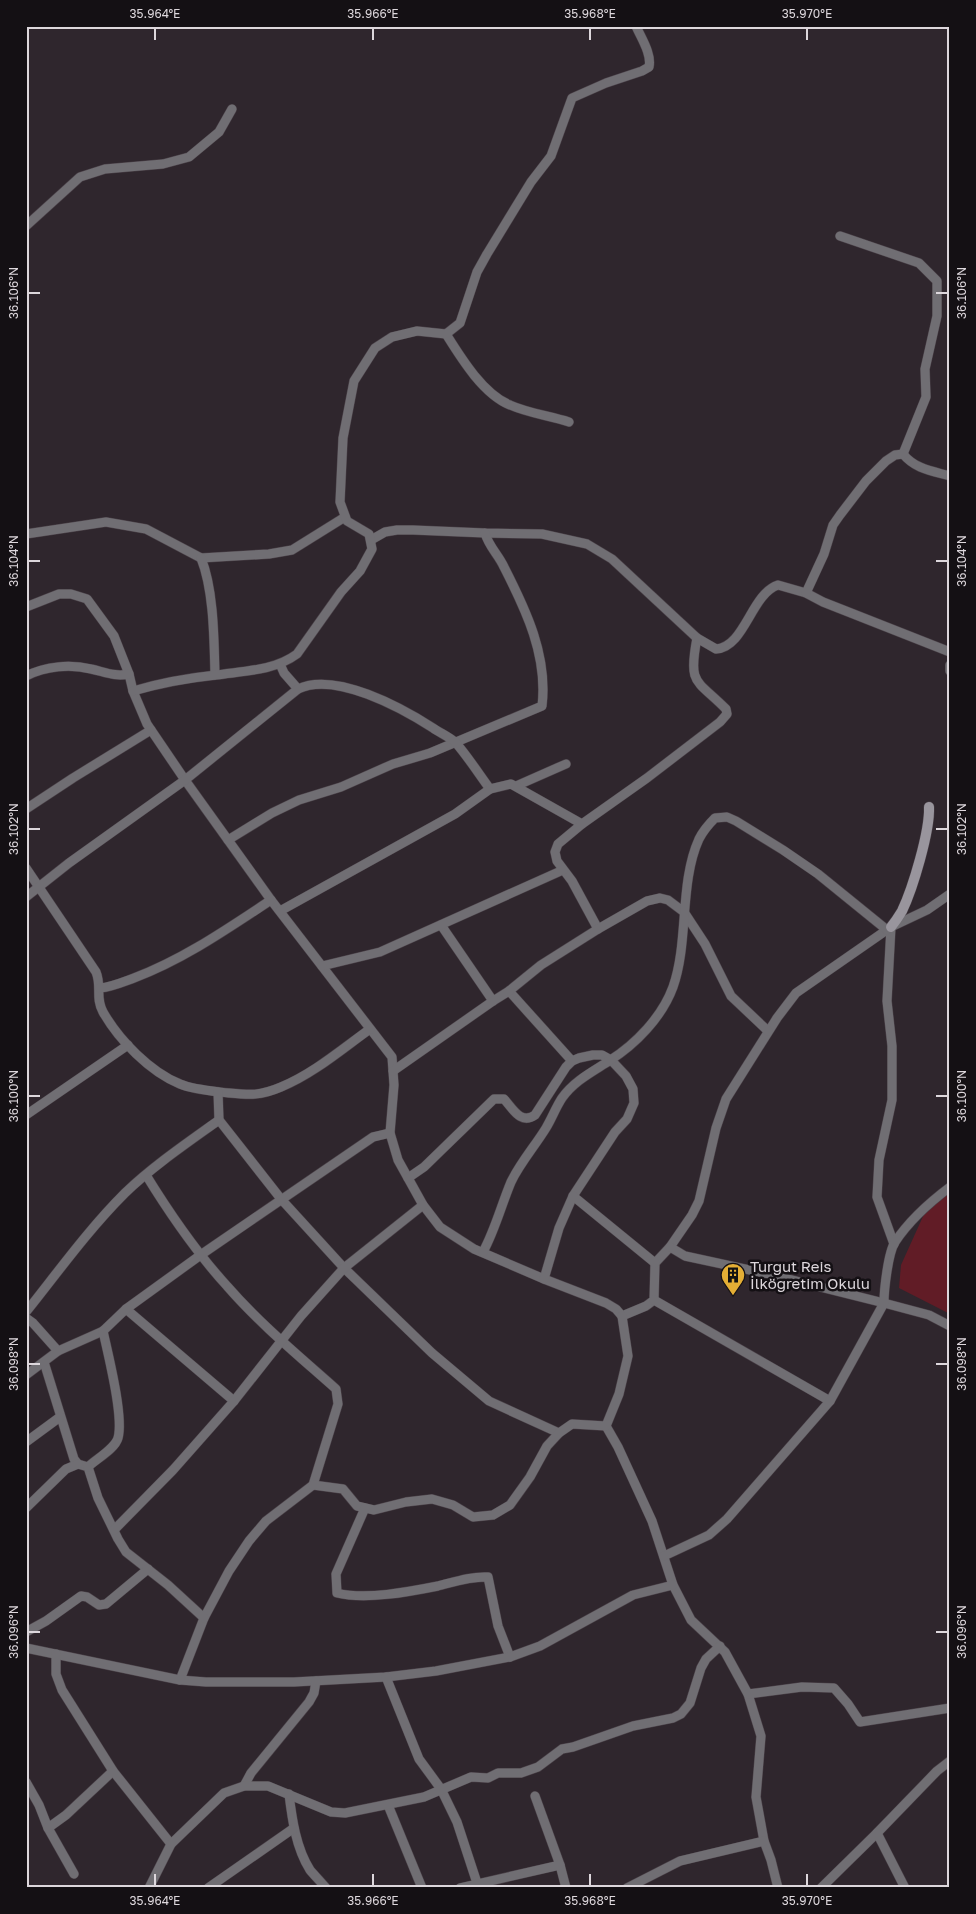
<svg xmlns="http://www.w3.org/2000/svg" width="976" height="1914" viewBox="0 0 976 1914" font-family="'Golos Text',sans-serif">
<rect width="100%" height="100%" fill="#2f262d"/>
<polygon fill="#611c26" points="950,1192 950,1314 899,1288 901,1265 925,1212"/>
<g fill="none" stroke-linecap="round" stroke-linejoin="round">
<g stroke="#4b4249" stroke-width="10">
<g id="street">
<polyline points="26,226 80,177 105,169 163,164 189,157 219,132 232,109"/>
<polyline points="840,236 919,263 937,281 937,316 925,369 926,397 903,454"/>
<path d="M446 334C461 358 483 394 510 405 528 413 550 416 569 422"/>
<path d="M903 454C915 469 932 471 950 476"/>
<polyline points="26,534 106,522 146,529 201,558 269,554 292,550 345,517"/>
<path d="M371 540 385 532 397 530H413L485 533 542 534 587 544 612 559 697 638 716 649C745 647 751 594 778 585L806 593 823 602 950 652"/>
<path d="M201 558C214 590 214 640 215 675"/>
<polyline points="806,593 824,554 833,525 840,515 866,481 886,461 895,455 903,454"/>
<polyline points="26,607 59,594 71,594 87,599 114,636 129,674 133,691 147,724 185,780 271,900 392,1057 394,1085 390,1133 398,1160 423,1205 440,1227 474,1249 544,1279 606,1303 616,1309 622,1316 646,1306 654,1300 655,1263 670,1247 692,1215 699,1201 716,1128 726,1099 777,1018 796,993 891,927"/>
<polyline points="280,664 284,673 298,689"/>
<polyline points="950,665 950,671"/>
<path d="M26 676C46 666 70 664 91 669 105 672 115 677 129 674"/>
<path d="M133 691C160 683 188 678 216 675 243 671 274 671 297 654L341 592 360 571 372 549 369 534 347 521 340 502 343 438 354 381 375 348 392 337 417 331 446 334 460 323 477 272 487 254 531 182 551 156 572 98 606 83 642 71 649 67C652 54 641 38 636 26"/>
<polyline points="516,786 566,764"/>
<polyline points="26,809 73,778 151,730"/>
<path d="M228 840 272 813 299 800 341 787 393 764 430 753 542 706C548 656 526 610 504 567 498 554 489 547 485 533"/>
<path d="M26 868 96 972C102 986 95 998 103 1012 119 1040 150 1072 180 1084 194 1090 213 1091 229 1093 250 1095 260 1096 281 1087 313 1074 342 1049 370 1029"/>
<path d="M26 897 69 863 185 780 298 689C335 671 402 708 433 728 440 733 450 737 456 743 468 757 479 774 490 789"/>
<polyline points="280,911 455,814 490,789 511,784 582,824"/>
<polyline points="441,925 493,1001"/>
<path d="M598 929 572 881 557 861 555 852 558 844 582 824 647 778 720 722 727 714 726 709C696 679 688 685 697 638"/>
<polyline points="322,966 380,952 563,870"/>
<path d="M100 988C112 987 123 982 134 978 184 959 227 929 271 900"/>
<polyline points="509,991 572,1061"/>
<polyline points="393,1071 493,1001 509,991 541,965 598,929 647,901 660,898 668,900 684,912 705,944 731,996 768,1031"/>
<polyline points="218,1092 219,1120 281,1199 344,1268 432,1353 489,1401 559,1433"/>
<polyline points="26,1115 128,1045"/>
<path d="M146 1175C170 1214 196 1252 227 1286 260 1324 299 1356 336 1389L338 1404 313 1485 266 1521 249 1541 229 1571 204 1618 180 1680"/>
<path d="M408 1178 424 1167 494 1099H504C513 1109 521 1125 535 1115L566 1067 572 1061 579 1058 593 1055H602L611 1060 626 1076 633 1089 634 1103 627 1119 615 1132 573 1196 559 1228 544 1279"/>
<polyline points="573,1196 655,1263"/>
<polyline points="894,1244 877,1197 879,1160 892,1100 892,1046 887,1001 891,927 927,910 950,894"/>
<polyline points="670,1247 685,1256 764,1273 884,1303 929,1315 950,1326"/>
<path d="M483 1252C495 1230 501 1206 511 1182 520 1163 535 1146 546 1128 552 1118 556 1107 562 1098 574 1081 592 1072 609 1061 636 1044 662 1017 673 987 689 942 679 883 699 839 703 831 709 824 715 818L727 817 736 821 783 850 818 874 887 930"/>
<polyline points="654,1300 830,1401"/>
<polyline points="126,1309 234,1401"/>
<path d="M26 1312C58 1272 88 1230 125 1193 153 1166 187 1143 219 1120"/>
<polyline points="26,1318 33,1323 58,1351"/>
<polyline points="44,1362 74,1459 78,1464 88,1467 98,1498 118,1539 126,1552 168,1585 204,1618"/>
<polyline points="26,1375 58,1351 103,1331 126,1309 202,1254 373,1137 390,1133"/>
<polyline points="606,1426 618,1447 652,1521 673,1585 691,1620 725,1652 748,1694 761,1736 756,1797 764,1841 771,1860 778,1888"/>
<polyline points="26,1442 60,1417"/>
<path d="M88 1467C96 1459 115 1449 118 1438 124 1417 108 1354 103 1331"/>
<polyline points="313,1485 343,1489 357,1506 374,1510 406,1502 432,1499 453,1505 473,1517 493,1515 510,1505 530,1477 547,1446 559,1433 572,1424 606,1426 619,1394 628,1356 622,1316"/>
<polyline points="26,1508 66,1469 78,1464"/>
<path d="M365 1508 336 1574 337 1593C366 1600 408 1592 438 1586 454 1582 471 1576 488 1577L498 1626 510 1657"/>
<polyline points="114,1530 173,1470 234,1401 301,1316 344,1268 423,1205"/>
<path d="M664 1556 709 1535 727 1519 830 1401 884 1303C884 1290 888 1253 895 1242 909 1221 930 1202 950 1187"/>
<polyline points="26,1632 46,1621 81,1596 87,1597 99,1605 106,1604 148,1569"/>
<polyline points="26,1648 180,1680 206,1682 294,1682 386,1677 436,1671 510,1657 540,1646 633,1595 673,1585"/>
<polyline points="56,1654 56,1674 62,1690 113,1771 171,1844"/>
<polyline points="386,1677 419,1759 441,1789 457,1822 477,1883"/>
<polyline points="748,1694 802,1687 834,1688 848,1704 860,1722 950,1708"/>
<polyline points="26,1782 39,1805 48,1828 74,1874"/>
<polyline points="244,1786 251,1773 309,1702 314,1693 316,1681"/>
<path d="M289 1794C292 1819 296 1848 310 1870 315 1876 321 1882 326 1888"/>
<polyline points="535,1796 560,1865 566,1888"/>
<polyline points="388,1805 422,1888"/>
<polyline points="48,1828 66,1815 113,1771"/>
<polyline points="877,1833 905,1888"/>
<polyline points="149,1888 171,1844 224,1793 244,1786 268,1786 331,1812 345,1813 424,1797 471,1777 488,1778 498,1773 521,1773 538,1767 562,1749 573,1747 633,1726 673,1718 681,1714 690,1703 701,1668 706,1659 720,1646"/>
<polyline points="208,1888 294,1828"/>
<polyline points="460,1888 560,1865"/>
<polyline points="627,1888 680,1861 764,1841"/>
<polyline points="821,1888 877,1833 937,1771 950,1761"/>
</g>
</g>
<g stroke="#4b4249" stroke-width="11">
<path id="secondary" d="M891 927C895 922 899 916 902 911 913 888 930 831 929 807"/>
</g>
<use href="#street" stroke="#706e73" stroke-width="9"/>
<use href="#secondary" stroke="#99959d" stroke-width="10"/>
</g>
<path fill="none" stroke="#ddd7dc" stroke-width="2" d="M155 28V40M373 28V40M590 28V40M807 28V40M28 293H40M936 293H948M28 561H40M936 561H948M28 829H40M936 829H948M28 1096H40M936 1096H948M28 1364H40M936 1364H948M28 1632H40M936 1632H948M155 1874V1886M373 1874V1886M590 1874V1886M807 1874V1886"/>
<defs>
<g id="building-pin" transform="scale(1.25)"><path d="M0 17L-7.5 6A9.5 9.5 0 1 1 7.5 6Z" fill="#e4ae35" stroke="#141014"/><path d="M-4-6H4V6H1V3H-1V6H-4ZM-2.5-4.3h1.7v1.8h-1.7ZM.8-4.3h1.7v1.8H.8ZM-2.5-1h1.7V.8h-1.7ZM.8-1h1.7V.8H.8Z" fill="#111"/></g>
</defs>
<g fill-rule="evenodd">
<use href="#building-pin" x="733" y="1275"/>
</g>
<g text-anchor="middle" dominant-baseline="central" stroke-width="5" stroke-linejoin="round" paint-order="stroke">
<g font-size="15" fill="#ddd7dc" stroke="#141014" text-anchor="start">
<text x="750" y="1266">Turgut Reis<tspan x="750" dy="17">İlköğretim Okulu</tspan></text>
</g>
</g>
<rect width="976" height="1914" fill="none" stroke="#141014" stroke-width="55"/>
<rect x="28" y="28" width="920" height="1858" fill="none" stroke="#ddd7dc" stroke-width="2"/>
<g font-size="12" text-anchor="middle" fill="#ddd7dc">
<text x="155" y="18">35.964°E</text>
<text x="373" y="18">35.966°E</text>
<text x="590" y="18">35.968°E</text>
<text x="807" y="18">35.970°E</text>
<text transform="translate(14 293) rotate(-90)" y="4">36.106°N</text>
<text transform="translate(962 293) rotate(-90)" y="4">36.106°N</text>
<text transform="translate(14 561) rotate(-90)" y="4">36.104°N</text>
<text transform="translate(962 561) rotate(-90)" y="4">36.104°N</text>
<text transform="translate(14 829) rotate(-90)" y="4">36.102°N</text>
<text transform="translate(962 829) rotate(-90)" y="4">36.102°N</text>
<text transform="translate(14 1096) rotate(-90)" y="4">36.100°N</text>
<text transform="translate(962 1096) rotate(-90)" y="4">36.100°N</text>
<text transform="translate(14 1364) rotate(-90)" y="4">36.098°N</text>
<text transform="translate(962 1364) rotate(-90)" y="4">36.098°N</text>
<text transform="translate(14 1632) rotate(-90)" y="4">36.096°N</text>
<text transform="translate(962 1632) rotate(-90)" y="4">36.096°N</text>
<text x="155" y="1905">35.964°E</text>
<text x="373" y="1905">35.966°E</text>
<text x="590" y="1905">35.968°E</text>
<text x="807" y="1905">35.970°E</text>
</g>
</svg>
